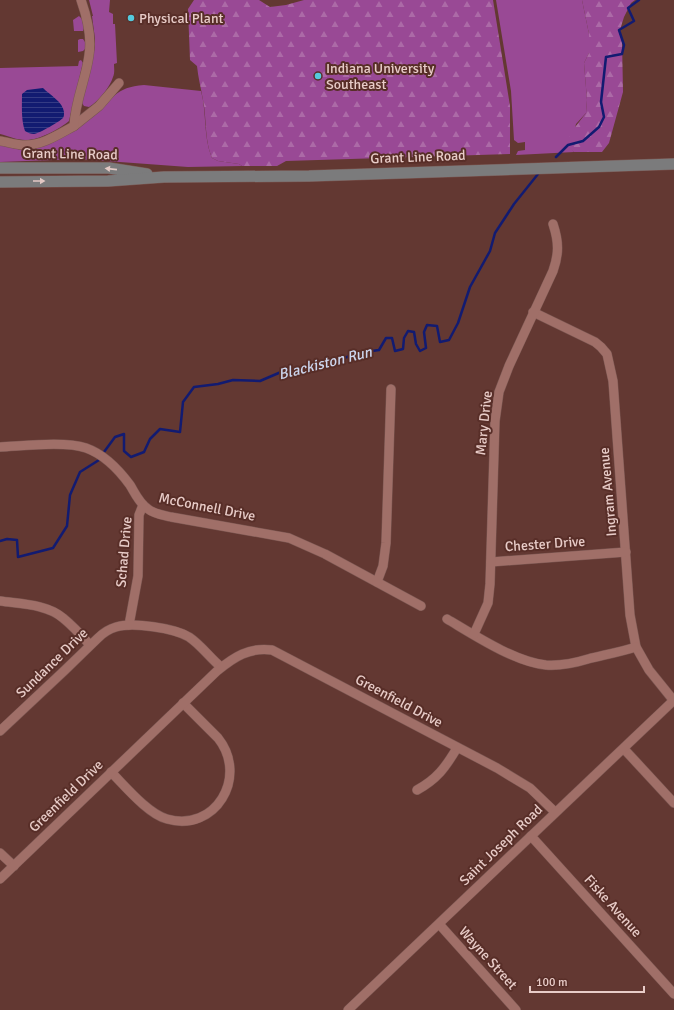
<svg xmlns="http://www.w3.org/2000/svg" width="674" height="1010" viewBox="0 0 674 1010" font-family="Signika,sans-serif">
<defs>
<pattern id="forest-firs" width="22" height="20" patternUnits="userSpaceOnUse"><rect width="22" height="20" fill="#994995"/><path d="M5 1l3.5 6h-7zM16 11l3.5 6h-7z" fill="#ac6aa7"/></pattern>
<pattern id="water-rules" width="6" height="5" patternUnits="userSpaceOnUse"><rect width="6" height="5" fill="#121b71"/><path d="M0 2.5h6" fill="none" stroke="#343b84"/></pattern>
</defs>
<rect width="100%" height="100%" fill="#633832"/>
<g fill="#994995">
<path d="M89 0H110L109 12 113 14V24H115L117 63 114 64C114 68 115 73 113 77 110 87 99 101 89 107L84 106 82 103 95 47V39L92 16H93Z"/>
<polygon points="496,0 582,0 589,34 589,53 584,63 587,100 586,113 576,124 570,148 574,152 516,155 518,151 525,150 525,142 518,143 514,140 511,91"/>
<polygon points="79,16 82,19 84,28 83,31 74,31 73,20"/>
<polygon points="80,39 83,39 85,42 86,48 83,51 78,52 78,40"/>
<path d="M81 60 83 63 69 121C60 129 37 141 25 140 17 140 8 136 0 134V68L78 66 79 61Z"/>
<path d="M144 85 201 91C207 113 203 137 212 158L218 161 239 164 242 166 188 167 79 159 0 162V145C9 147 19 150 27 150 40 149 83 125 93 116 113 99 115 87 144 85Z"/>
</g>
<g fill="url(#forest-firs)">
<path d="M194 0H259L270 7 286 5 304 0H493L510 106V154L286 161 277 166H242L239 164 218 161 212 158C204 139 207 119 203 100 201 88 198 77 197 66L190 60 188 9Z"/>
<polygon points="582,0 635,0 631,3 624,17 620,30 622,40 623,92 609,143 602,152 574,152 570,149 569,135 586,113 587,100 584,63 589,53 589,34"/>
</g>
<path fill="url(#water-rules)" d="M43 88C50 95 63 102 64 112 64 115 64 116 63 118 59 122 40 133 34 134 31 134 28 133 25 131 21 120 22 106 22 94L27 90Z"/>
<g fill="none" stroke-linecap="round" stroke-linejoin="round">
<g stroke="#121b71" stroke-width="2.5">
<polyline points="556,157 568,145 583,141 599,127 604,117 601,102 606,57 622,54 624,45 619,30 634,21 628,8 639,0"/>
<polyline points="104,452 115,437 124,434 124,451 131,457 144,452 150,439 160,429 180,432 183,402 194,387 218,384 233,380 260,381 281,372 336,361 358,353 379,350 386,338 392,338 395,351 403,349 404,338 408,331 414,332 416,344 420,351 426,348 424,332 427,325 437,326 440,342 449,340 458,323 470,287 490,251 495,233 514,204 538,174"/>
<polyline points="0,541 7,539 17,540 18,557 53,548 67,526 70,495 80,472 99,460"/>
</g>
<g stroke="#7a5651" stroke-width="10">
<g id="minor">
<polyline points="74,126 99,106 119,83"/>
<path d="M0 141C8 142 17 145 25 145 43 145 59 134 74 126 75 101 86 79 89 55 92 37 87 17 81 0"/>
<polyline points="533,312 595,342 601,347 607,354 613,381 630,615 636,647 649,670 674,701"/>
<path d="M0 447C23 446 65 441 86 448 103 454 119 470 130 485 135 493 139 503 148 509 154 514 163 515 171 517L289 538 325 554 421 606"/>
<polyline points="491,562 626,552"/>
<polyline points="377,582 383,566 386,543 391,389"/>
<path d="M0 601C20 604 47 604 63 618 73 626 82 636 90 645"/>
<path d="M447 619C474 635 515 662 546 665 561 666 575 663 588 659 604 655 620 652 636 647"/>
<polyline points="129,625 138,576 139,515 143,505"/>
<path d="M474 634 488 603 490 584 495 421 499 392 509 366 553 271C559 254 559 242 553 224"/>
<path d="M0 731 65 670 98 638C103 633 109 629 116 627 133 622 174 628 189 637 201 645 210 658 221 667"/>
<polyline points="624,749 674,803"/>
<path d="M111 772C125 786 148 814 167 819 215 833 249 777 218 738L183 703"/>
<path d="M417 790C437 779 445 768 457 748"/>
<polyline points="531,836 674,994"/>
<polyline points="0,853 14,866"/>
<path d="M0 879 217 671C234 657 249 647 272 650L497 768 530 788 555 812"/>
<polyline points="439,924 516,1010"/>
<polyline points="348,1010 674,700"/>
</g>
</g>
<g stroke="#7a5651" stroke-width="12">
<g id="secondary">
<polyline points="0,168 109,168 147,174"/>
<polyline points="0,182 108,181 164,177 309,176 674,164"/>
</g>
</g>
<use href="#minor" stroke="#a06f68" stroke-width="9"/>
<use href="#secondary" stroke="#7b7b7c" stroke-width="11"/>
</g>
<defs><path id="oneway-solid" d="M-6-.8H1V-3.2L6.5 0L1 3.2V.8H-6Z"/></defs>
<g fill="#e3c8c4">
<use href="#oneway-solid" transform="translate(111 169) rotate(-174)"/>
<use href="#oneway-solid" transform="translate(39 181)"/>
</g>
<g fill="#54cadd" stroke="#582e28" stroke-width="1.5">
<circle cx="131" cy="18" r="4"/>
<circle cx="318" cy="76" r="4"/>
</g>
<g text-anchor="middle" dominant-baseline="central" stroke-width="4" stroke-linejoin="round" paint-order="stroke">
<g font-size="14" fill="#e8ccc8" stroke="#582e28" text-anchor="start">
<text x="139" y="18">Physical Plant</text>
<text x="326" y="68">Indiana University<tspan x="326" dy="16">Southeast</tspan></text>
</g>
<g font-size="14" fill="#e8ccc8" stroke="#582e28">
<text transform="translate(70 154) rotate(1)">Grant Line Road</text>
<text transform="translate(418 157) rotate(-2)">Grant Line Road</text>
<text transform="translate(484 423) rotate(-84)">Mary Drive</text>
<text transform="translate(608 492) rotate(-95)">Ingram Avenue</text>
<text transform="translate(207 507) rotate(11)">McConnell Drive</text>
<text transform="translate(545 544) rotate(-4)">Chester Drive</text>
<text transform="translate(124 552) rotate(-85)">Schad Drive</text>
<text transform="translate(52 663) rotate(-44)">Sundance Drive</text>
<text transform="translate(399 701) rotate(28)">Greenfield Drive</text>
<text transform="translate(66 796) rotate(-44)">Greenfield Drive</text>
<text transform="translate(501 845) rotate(-44)">Saint Joseph Road</text>
<text transform="translate(613 906) rotate(48)">Fiske Avenue</text>
<text transform="translate(488 958) rotate(48)">Wayne Street</text>
</g>
<g font-size="15" font-style="italic" fill="#cdd6ee" stroke="#582e28">
<text transform="translate(325 363) rotate(-14)">Blackiston Run</text>
</g>
</g>
<path d="M530 986v6h114v-6" fill="none" stroke="#e8ccc8" stroke-width="2"/>
<text x="536" y="986" font-size="12" fill="#e8ccc8" stroke="#582e28" stroke-width="3" paint-order="stroke">100 m</text>
</svg>
